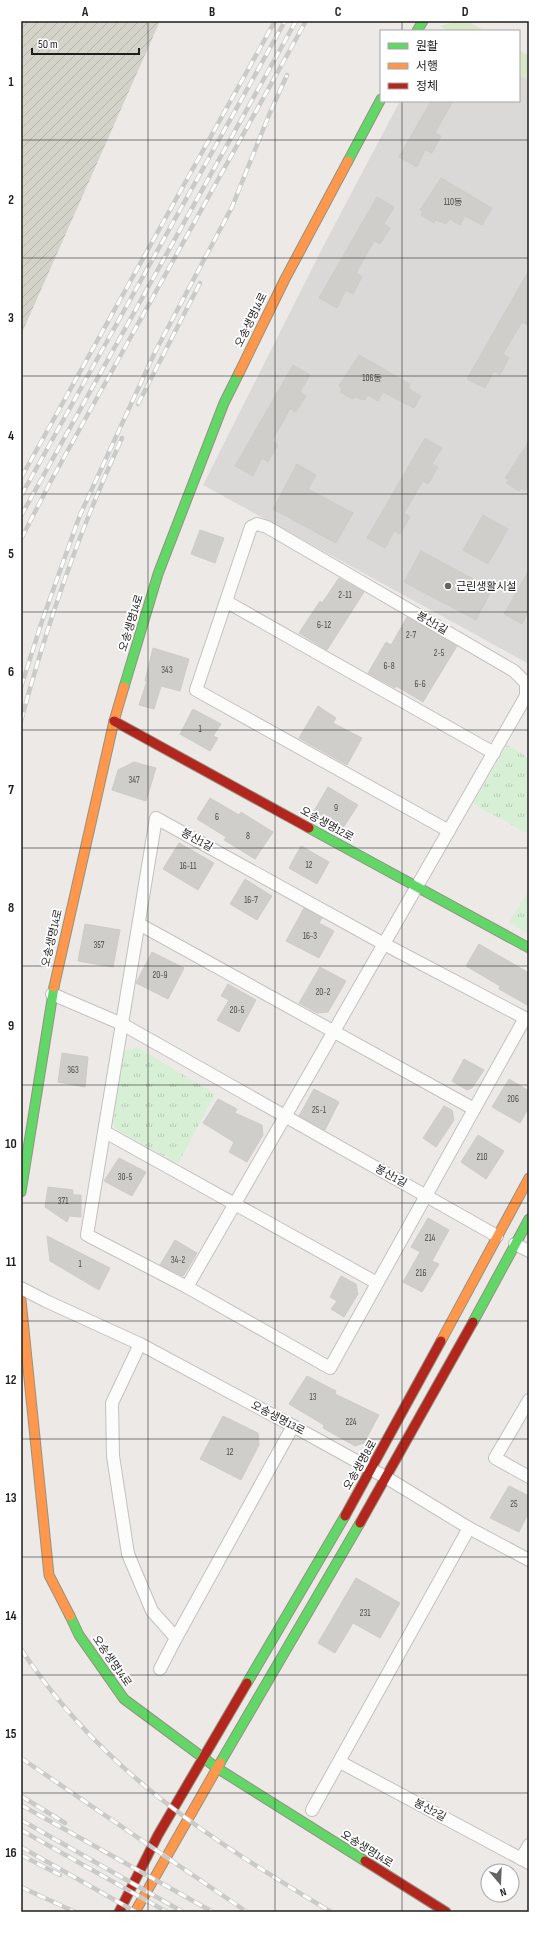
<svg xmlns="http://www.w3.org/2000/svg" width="550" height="1933" viewBox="0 0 550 1933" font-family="'Sofia Sans Condensed','Noto Sans KR',sans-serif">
<defs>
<pattern id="construction-furrows" width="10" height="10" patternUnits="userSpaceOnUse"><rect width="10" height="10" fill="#d4d3c9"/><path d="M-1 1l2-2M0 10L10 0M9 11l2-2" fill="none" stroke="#b6b5ac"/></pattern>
<pattern id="park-tufts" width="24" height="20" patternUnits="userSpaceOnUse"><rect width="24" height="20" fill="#d7efd5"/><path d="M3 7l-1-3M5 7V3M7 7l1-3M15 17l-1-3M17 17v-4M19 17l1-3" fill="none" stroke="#b8ccb6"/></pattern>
</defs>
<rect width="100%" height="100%" fill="#ece9e6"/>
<polygon fill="#dbd9d8" points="519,75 529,80 529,664 203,485 325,243 400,101 519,101"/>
<polygon fill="url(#construction-furrows)" points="21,21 160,21 21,335"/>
<g fill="#d9e6c8">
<polygon points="457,21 467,21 485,31 447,31 440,26"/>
<polygon points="519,50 529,56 529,80 519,75"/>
</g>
<g fill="url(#park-tufts)">
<polygon points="507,745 529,758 529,834 473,804"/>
<polygon points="529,891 529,934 509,922"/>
<polygon points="137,1047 215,1094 178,1164 116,1129 113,1123 121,1053"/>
</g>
<g fill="#d0cecb" stroke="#cfcbc8">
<polygon points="431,101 453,101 435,133 441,136 432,153 425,150 417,167 399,157"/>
<polygon points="441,178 492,208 482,225 465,216 460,225 450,219 446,224 435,220 434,223 421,215 423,212 420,210"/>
<polygon points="377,197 394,207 384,224 390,228 380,244 374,241 356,273 362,277 353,294 346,290 337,308 319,298"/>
<polygon points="529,270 529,326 522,322 503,354 509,358 500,375 494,371 485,388 467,379"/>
<polygon points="359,355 410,384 408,388 421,396 414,408 383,392 378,401 368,395 365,400 354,397 353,399 340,392 342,388 339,386"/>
<polygon points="293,365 310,375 300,392 306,396 296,412 290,409 272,441 278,445 268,462 262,458 253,476 235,466"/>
<polygon points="425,438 442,448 432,464 438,467 428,484 423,481 404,513 410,517 400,534 394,531 385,548 367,538"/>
<polygon points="529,441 529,484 525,491 521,488 519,491 506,483 509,480 505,478"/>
<polygon points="297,464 316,475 308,489 353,513 336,543 273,509"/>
<polygon points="483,515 508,529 488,564 463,550"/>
<polygon points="200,530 224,538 215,563 191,554"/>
<polygon points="421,551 492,589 476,620 404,582"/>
<polygon points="529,570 529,610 522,624 504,614"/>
<polygon points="339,578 364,592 327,650 299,633 320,601 322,603"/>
<polygon points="407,617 457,646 423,702 396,686 395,688 368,673 386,642 391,645"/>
<polygon points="153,648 189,659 180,691 161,686 154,709 139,705 147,681 145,681"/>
<polygon points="318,706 336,718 333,723 362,738 347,765 299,738"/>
<polygon points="193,709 221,724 213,736 218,738 210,751 180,734"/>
<polygon points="134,762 156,768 146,801 112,790 118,770"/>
<polygon points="328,787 358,805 343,828 314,811"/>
<polygon points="210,798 239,815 241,812 273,832 255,859 224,840 226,837 197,819"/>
<polygon points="179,843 214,863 198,890 163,869"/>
<polygon points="301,846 329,862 317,884 289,868"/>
<polygon points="245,879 272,896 257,920 230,904"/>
<polygon points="304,908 322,918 319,923 334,931 319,958 286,941"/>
<polygon points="85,924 120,930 113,967 78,961"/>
<polygon points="479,944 529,973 529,1006 499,989 500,986 466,966"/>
<polygon points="152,952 184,968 168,999 136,983"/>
<polygon points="320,967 346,981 328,1012 317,1013 299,1003"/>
<polygon points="228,984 256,1000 239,1032 217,1020 229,1000 221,996"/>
<polygon points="62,1053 88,1057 85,1087 58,1082"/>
<polygon points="464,1059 484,1070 472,1088 467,1090 452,1081"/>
<polygon points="509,1079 529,1091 529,1107 520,1123 492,1107"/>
<polygon points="314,1089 339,1102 325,1130 299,1116"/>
<polygon points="218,1099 237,1109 235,1113 262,1125 263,1135 247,1162 229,1152 234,1142 203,1123"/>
<polygon points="444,1106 452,1110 454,1120 436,1147 423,1138"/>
<polygon points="478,1135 504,1151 486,1179 461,1162"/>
<polygon points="119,1158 146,1172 132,1196 104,1181"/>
<polygon points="48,1187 73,1190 73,1195 81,1195 81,1217 69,1216 67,1222 45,1207"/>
<polygon points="428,1218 449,1230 432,1261 439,1264 422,1292 403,1282 420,1252 411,1247"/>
<polygon points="47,1236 110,1268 99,1290 50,1261"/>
<polygon points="175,1240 197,1253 184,1275 182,1276 160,1265"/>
<polygon points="341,1276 356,1284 358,1294 344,1317 331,1309 337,1301 330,1297"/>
<polygon points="307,1376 336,1391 335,1394 379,1415 364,1443 355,1446 323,1428 324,1425 289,1404"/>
<polygon points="223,1416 258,1433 259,1445 241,1480 200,1459"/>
<polygon points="509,1486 529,1496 529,1512 519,1532 490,1518"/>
<polygon points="356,1578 400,1603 380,1638 353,1623 335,1653 318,1643"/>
</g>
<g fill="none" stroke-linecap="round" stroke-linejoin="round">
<g stroke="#c3c1c0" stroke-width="14">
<g id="street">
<polyline points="227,602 494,753"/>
<polygon points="156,818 384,944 525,1018 330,1368 187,1287 87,1235"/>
<polyline points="139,924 474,1109"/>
<polyline points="52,994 122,1024 497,1236"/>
<polyline points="105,1132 377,1283"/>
<polyline points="515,1244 529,1251"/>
<path d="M187 1287C300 1090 414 893 526 696V683L514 671 267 527 257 524 251 527 196 690 449 831"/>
<polyline points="21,1288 46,1301 140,1344 293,1426 387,1478 469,1528 529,1560"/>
<polyline points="140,1344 112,1403 113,1456 128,1554 152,1611 176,1638 293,1426"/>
<polyline points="529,1400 495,1458 529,1477"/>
<polyline points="160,1669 176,1638"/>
<polyline points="340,1762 529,1863"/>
<polyline points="312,1810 469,1528"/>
<polyline points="521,1859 529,1845"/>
</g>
</g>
<g stroke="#939380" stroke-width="11">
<g id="fast">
<polyline points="417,31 423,21"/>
<polyline points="348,161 381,99"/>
<polyline points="124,687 158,574 224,403 239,373"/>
<polyline points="309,828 529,948"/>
<polyline points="21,1192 54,987"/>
<polyline points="473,1322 529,1219"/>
<polyline points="70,1616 79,1635 124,1699 217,1768 365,1861"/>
<polyline points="247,1683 345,1516"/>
<polyline points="220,1763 360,1523"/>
</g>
</g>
<g stroke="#939380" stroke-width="11">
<g id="slow">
<polyline points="239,373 285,279 348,161"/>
<polyline points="54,987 114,721 124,687"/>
<polyline points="21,1300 49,1575 70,1616"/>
<polyline points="441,1341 529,1178"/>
<polyline points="135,1912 220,1763"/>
</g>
</g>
<g stroke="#939380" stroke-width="11">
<g id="jam">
<polyline points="114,721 309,828"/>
<polyline points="345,1516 441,1341"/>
<polyline points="360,1523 473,1322"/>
<polyline points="365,1861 446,1912"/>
<polyline points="119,1912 158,1835 247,1683"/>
</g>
</g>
<use href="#street" stroke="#fcfcfb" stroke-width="12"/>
<use href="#fast" stroke="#63d668" stroke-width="9"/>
<use href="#slow" stroke="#ff974d" stroke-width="9"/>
<use href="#jam" stroke="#b3261e" stroke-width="9"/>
<g stroke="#cacac9" stroke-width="4.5">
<g id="rail">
<polyline points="138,404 200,283"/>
<polyline points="21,478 275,21"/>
<polyline points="21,496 285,21"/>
<polyline points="21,516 296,21"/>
<polyline points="21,539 52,479 306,21"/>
<polyline points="21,687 42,621 80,515 155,352 232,207 269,115 287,75"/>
<path d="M21 721C47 624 80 529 122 438"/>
<path d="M21 1649C101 1771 209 1838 331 1912"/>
<polyline points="21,1758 247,1912"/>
<polyline points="21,1796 65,1823"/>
<polyline points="21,1805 213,1912"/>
<polyline points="21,1820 183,1912"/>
<polyline points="21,1830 167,1912"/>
<polyline points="21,1847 136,1912"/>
<polyline points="21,1855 60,1875"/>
<polyline points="21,1887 75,1912"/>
</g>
</g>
<use href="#rail" stroke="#fff" stroke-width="3" stroke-dasharray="9" stroke-linecap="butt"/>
</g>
<path fill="none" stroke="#1d1d1d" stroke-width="1" stroke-opacity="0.55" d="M148 21V1912M275 21V1912M402 21V31M402 101V1912M21 140H529M21 258H529M21 376H529M21 494H529M21 612H529M21 730H529M21 848H529M21 966H529M21 1085H529M21 1203H529M21 1321H529M21 1439H529M21 1557H529M21 1675H529M21 1793H529"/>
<circle fill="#656463" stroke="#fff" stroke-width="1.5" cx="448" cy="586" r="4"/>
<g text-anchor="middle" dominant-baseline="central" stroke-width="3.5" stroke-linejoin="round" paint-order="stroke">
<g font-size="9" fill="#4a4948">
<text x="453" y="202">110동</text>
<text x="372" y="378">106동</text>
<text x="345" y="595">2-11</text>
<text x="324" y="625">6-12</text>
<text x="411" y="635">2-7</text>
<text x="439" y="653">2-5</text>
<text x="389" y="666">6-8</text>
<text x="167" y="670">343</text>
<text x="420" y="684">6-6</text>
<text x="200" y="729">1</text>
<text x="134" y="780">347</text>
<text x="336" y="808">9</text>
<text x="217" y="817">6</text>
<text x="248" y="836">8</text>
<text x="309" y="865">12</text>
<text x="188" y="866">16-11</text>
<text x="251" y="900">16-7</text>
<text x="310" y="936">16-3</text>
<text x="99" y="945">357</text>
<text x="160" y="975">20-9</text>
<text x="323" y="992">20-2</text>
<text x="237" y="1010">20-5</text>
<text x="73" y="1070">363</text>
<text x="513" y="1099">206</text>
<text x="319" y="1110">25-1</text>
<text x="482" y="1157">210</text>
<text x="125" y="1177">30-5</text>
<text x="63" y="1201">371</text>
<text x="430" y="1238">214</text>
<text x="178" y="1260">34-2</text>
<text x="80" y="1264">1</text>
<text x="421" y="1273">216</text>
<text x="313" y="1397">13</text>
<text x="351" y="1422">224</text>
<text x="230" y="1452">12</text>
<text x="514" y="1504">25</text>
<text x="365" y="1613">231</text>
</g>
<g font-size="11" fill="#1d1d1d" stroke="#fff">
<text transform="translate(251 320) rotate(-64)">오송생명14로</text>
<text transform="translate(131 623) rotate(-73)">오송생명14로</text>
<text transform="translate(432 623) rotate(30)">봉산1길</text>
<text transform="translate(327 824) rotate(29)">오송생명12로</text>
<text transform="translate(197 840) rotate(29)">봉산1길</text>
<text transform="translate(52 938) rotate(-77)">오송생명14로</text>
<text transform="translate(391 1176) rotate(29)">봉산1길</text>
<text transform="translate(278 1418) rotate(28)">오송생명13로</text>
<text transform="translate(360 1465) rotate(-60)">오송생명8로</text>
<text transform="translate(112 1661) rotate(55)">오송생명14로</text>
<text transform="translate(430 1810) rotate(28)">봉산2길</text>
<text transform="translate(367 1849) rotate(32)">오송생명14로</text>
</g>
<g font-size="11" fill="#1d1d1d" stroke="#fff" text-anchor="start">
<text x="456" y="586">근린생활시설</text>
</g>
</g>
<rect width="550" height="1933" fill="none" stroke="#ffffff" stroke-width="44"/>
<rect x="380" y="30" width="140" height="72" fill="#ffffff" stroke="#a5a5a5"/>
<rect x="388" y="43" width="20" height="6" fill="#63d668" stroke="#a5a5a5"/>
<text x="416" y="50" font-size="12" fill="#1d1d1d">원활</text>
<rect x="388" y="63" width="20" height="6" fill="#ff974d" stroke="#a5a5a5"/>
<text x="416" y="70" font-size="12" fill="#1d1d1d">서행</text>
<rect x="388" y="83" width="20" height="6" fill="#b3261e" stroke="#a5a5a5"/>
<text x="416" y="90" font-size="12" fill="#1d1d1d">정체</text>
<g transform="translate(500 1883) rotate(161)"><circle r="19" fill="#ffffff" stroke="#a5a5a5"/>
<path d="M0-3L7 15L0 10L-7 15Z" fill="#656463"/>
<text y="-6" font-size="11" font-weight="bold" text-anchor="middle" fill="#1d1d1d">N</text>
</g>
<path d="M32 48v6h107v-6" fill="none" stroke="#1d1d1d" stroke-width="2"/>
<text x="38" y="48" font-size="12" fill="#1d1d1d" stroke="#ffffff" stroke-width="3" paint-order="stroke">50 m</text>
<rect x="22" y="22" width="506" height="1889" fill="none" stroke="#1d1d1d" stroke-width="1.5"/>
<g font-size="13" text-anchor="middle" font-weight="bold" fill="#1d1d1d">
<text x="85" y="16">A</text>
<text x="212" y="16">B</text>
<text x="338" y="16">C</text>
<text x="465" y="16">D</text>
<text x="11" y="86">1</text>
<text x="11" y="204">2</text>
<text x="11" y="322">3</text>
<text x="11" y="440">4</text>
<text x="11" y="558">5</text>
<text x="11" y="676">6</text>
<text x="11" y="794">7</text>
<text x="11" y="912">8</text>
<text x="11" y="1030">9</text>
<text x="11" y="1148">10</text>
<text x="11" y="1266">11</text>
<text x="11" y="1384">12</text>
<text x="11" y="1502">13</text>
<text x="11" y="1620">14</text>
<text x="11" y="1738">15</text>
<text x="11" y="1857">16</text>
</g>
</svg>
